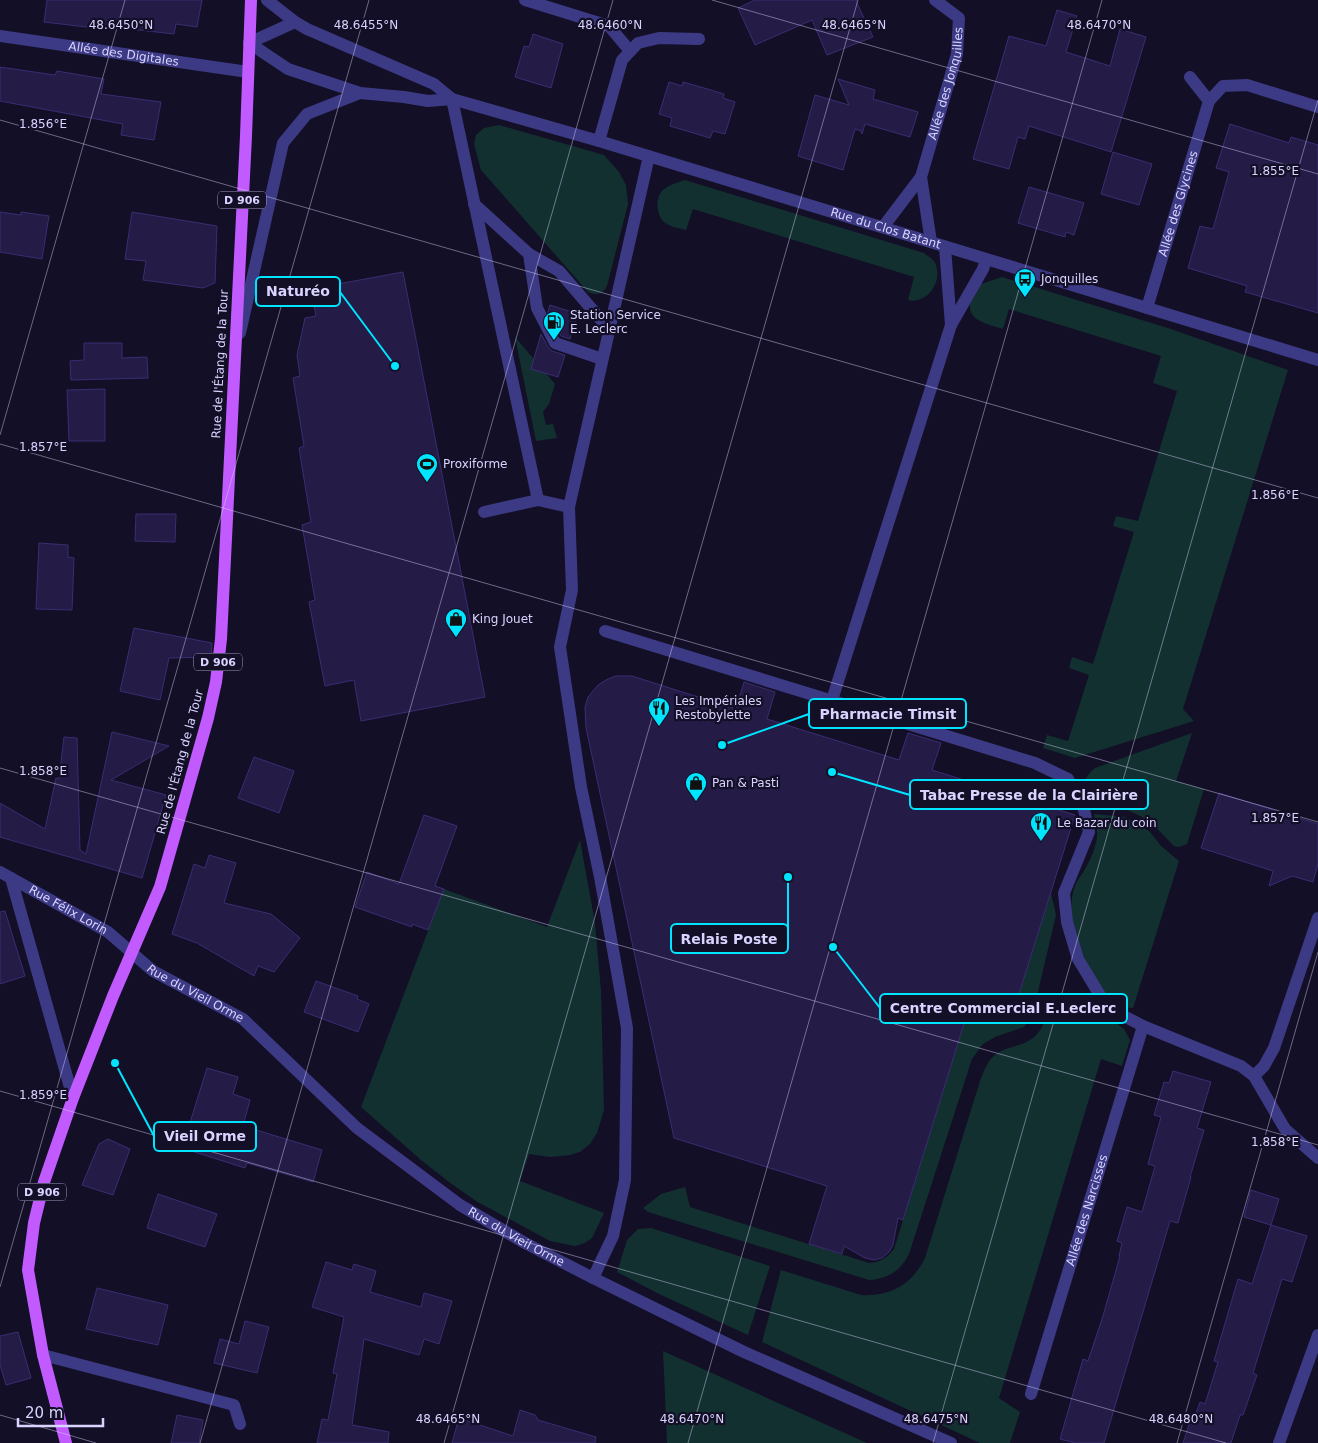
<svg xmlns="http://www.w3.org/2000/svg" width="1318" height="1443" viewBox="0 0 1318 1443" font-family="'DejaVu Sans',sans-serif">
<rect width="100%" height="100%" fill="#130f26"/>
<g fill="#12302f">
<path d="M499 125 604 155 619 172 626 185 628 204 607 286C603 294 597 296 588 292L481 170 474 144 476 135 484 128Z"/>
<path d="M685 180 924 253C927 256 932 258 934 261 945 279 928 305 908 300L914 277 693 209 686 230C678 228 670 227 664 222 656 215 655 197 663 190 669 185 677 182 685 180Z"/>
<path d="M1002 277 1171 329 1288 370 1183 709 1194 721 1075 758 1043 748 1047 735 1068 741 1089 675 1069 668 1072 657 1093 664 1134 532 1113 526 1116 516 1138 521 1177 391 1153 383 1161 356 1009 309 1003 329C991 325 968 321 970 305 971 298 977 290 981 284Z"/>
<polygon points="515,337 555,384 549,404 543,412 546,425 553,424 557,438 536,441"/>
<path d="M1192 733 1176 781 1204 789 1187 844 1179 847 1174 846C1143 813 1135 809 1091 804 1082 791 1081 779 1095 768Z"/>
<path d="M1094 814 1125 817 1142 826 1150 832 1161 846 1179 861 1133 1008 1118 1007C1090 982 1061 924 1075 886 1077 880 1082 875 1085 869 1090 861 1096 847 1097 837 1098 830 1095 821 1094 814Z"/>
<polygon points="580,840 595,923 601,991 604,1110 597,1133 590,1144 580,1152 570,1155 550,1157 529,1154 520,1181 604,1213 592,1238 585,1243 575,1246 550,1241 476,1201 449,1182 421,1160 361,1107 444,889 547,927"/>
<path d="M1051 893 1056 915 1033 1013 1024 1027 995 1037 983 1044 972 1059 909 1254C901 1271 887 1279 869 1280L648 1212 643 1208 661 1194 685 1187 690 1207 869 1263C881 1262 887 1258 894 1249L971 1001 1013 1013Z"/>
<path d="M1063 994 1092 998 1105 1017 1111 1019 1124 1029 1130 1040 1122 1066 1101 1059 999 1398 1020 1412 1010 1443H980L762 1342 781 1270 861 1295C891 1297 912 1284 925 1258L980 1081C984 1071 987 1061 996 1054 1009 1045 1027 1047 1038 1033 1046 1023 1047 1009 1054 997Z"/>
<polygon points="651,1228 770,1266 748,1335 659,1294 617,1272 627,1240 638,1229"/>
<polygon points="663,1351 867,1443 667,1443"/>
</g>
<g fill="#241b47" stroke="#3b2d73">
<polygon points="47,0 202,0 197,27 176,24 174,34 95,25 95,28 44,22"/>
<polygon points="755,0 857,0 856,1 873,37 827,55 812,20 755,45 738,8"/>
<polygon points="1057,10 1077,16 1066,52 1110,66 1120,29 1146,37 1111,152 1029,126 1025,139 1018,137 1009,169 973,159 1009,36 1046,46"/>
<polygon points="533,34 563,44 551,88 515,77 524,46 529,47"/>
<polygon points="0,67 55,75 57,71 104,79 101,94 161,102 154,140 121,135 123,124 0,101"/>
<polygon points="838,79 875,90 873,99 918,112 910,137 865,124 862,134 861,131 855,129 843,170 798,156 815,95 849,105"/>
<polygon points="669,82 682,86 683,82 704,88 724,94 723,98 735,102 725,134 713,131 710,138 670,126 672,118 659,114"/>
<polygon points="1230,124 1289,143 1291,137 1318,145 1318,313 1245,292 1247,286 1188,268 1200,226 1213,229 1229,172 1216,168"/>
<polygon points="1113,152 1152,164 1139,205 1101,194"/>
<polygon points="1029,187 1084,203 1074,235 1066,232 1065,237 1018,223"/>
<polygon points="0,212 21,215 21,212 49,216 42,259 0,252"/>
<polygon points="132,212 217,226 215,283 203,288 143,280 146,261 125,259"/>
<polygon points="403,272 485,697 361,721 354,680 325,686 309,602 315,600 302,525 311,522 299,448 304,446 293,378 300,376 297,355 305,318 316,316 311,289"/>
<polygon points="550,305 578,314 570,339 561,336 548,312"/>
<polygon points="541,334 548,347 552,351 565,355 558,377 531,369"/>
<polygon points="84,343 122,343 122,358 147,357 148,378 71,380 70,361 84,360"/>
<polygon points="105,389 105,441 69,441 67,390"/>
<polygon points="136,514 176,514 175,542 135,541"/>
<polygon points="39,543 68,545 68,557 74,558 72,610 36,609"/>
<polygon points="134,628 212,643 211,657 169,658 160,700 120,691"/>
<polygon points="615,676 632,676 736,709 744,682 775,692 767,719 899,760 908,733 941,743 932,770 1075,815 1013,1013 971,1001 903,1220 898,1218 893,1245 889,1252 882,1258 874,1260 865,1258 844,1246 842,1254 809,1244 827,1186 674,1138 586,728 585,707 588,697 598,685 606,680"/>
<polygon points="112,732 169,746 111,780 166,795 142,878 0,837 0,803 45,829 56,778 59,779 64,737 77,738 80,850 86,854"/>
<polygon points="254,757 294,771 279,813 238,798"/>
<polygon points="1219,793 1318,824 1318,864 1313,882 1292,876 1269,886 1273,871 1201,848"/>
<polygon points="424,815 457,826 435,886 444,889 428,930 412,924 412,927 355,907 367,872 399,884"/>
<polygon points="209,855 236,863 224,903 271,914 300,938 274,972 258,966 254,976 197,943 172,934 194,864 205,868"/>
<polygon points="5,911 25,976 0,984 0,912"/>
<polygon points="316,981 358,996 357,999 369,1004 358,1032 304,1012"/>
<polygon points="207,1068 238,1077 233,1094 250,1100 243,1126 322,1150 313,1182 247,1163 245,1168 182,1148"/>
<polygon points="1173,1071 1211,1082 1197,1128 1204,1130 1190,1177 1191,1177 1178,1223 1170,1221 1104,1443 1075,1443 1060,1439 1083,1359 1088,1361 1103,1316 1120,1256 1119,1256 1122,1243 1117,1241 1127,1207 1142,1212 1155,1166 1148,1164 1161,1117 1154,1115 1164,1082 1169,1083"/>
<polygon points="108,1139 130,1149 113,1195 82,1185 99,1144"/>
<polygon points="1251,1190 1279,1199 1271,1225 1244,1217"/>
<polygon points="158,1194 217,1214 205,1247 147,1228"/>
<polygon points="1271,1225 1307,1236 1292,1282 1282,1279 1253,1373 1257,1375 1243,1415 1240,1415 1231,1443 1183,1443 1192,1415 1195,1416 1200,1402 1205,1404 1218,1362 1214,1361 1238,1279 1252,1284"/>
<polygon points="326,1262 352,1270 354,1264 376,1271 370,1292 421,1307 424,1293 452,1301 439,1344 424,1339 419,1355 364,1339 352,1425 389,1432 388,1443 317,1443 322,1419 328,1420 337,1374 333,1373 344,1317 312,1307"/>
<polygon points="97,1288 168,1305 158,1345 86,1329"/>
<polygon points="245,1321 269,1327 257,1373 214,1363 220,1339 239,1344"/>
<polygon points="18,1332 31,1378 6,1385 0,1365 0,1336"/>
<polygon points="520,1410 535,1415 538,1420 596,1437 595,1443 452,1443 459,1418 513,1436"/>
<polygon points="177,1415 203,1420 199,1443 171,1443"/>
</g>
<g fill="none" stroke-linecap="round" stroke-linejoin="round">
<g stroke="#3d3a85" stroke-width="12">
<polyline points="525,0 609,26 630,51"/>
<polyline points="452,99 538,500"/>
<polyline points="474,204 529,254 537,308 555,343 602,359"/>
<polyline points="945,247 951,325"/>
<polyline points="529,254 559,271 609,329"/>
<polyline points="569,507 572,590 560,647 581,787 600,877 627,1028 625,1180 613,1236 593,1278"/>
<polyline points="484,512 538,500 569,507 649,156"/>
<polyline points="605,631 1035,763 1068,779 1082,803 1085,814 1089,832 1064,893 1067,922 1078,959 1104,1002 1118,1013 1143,1026"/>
<polyline points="832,700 951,325 983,269 986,260"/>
<polyline points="11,878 73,1098"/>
<polyline points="1254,1076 1264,1066 1274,1048 1318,918"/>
</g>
<g stroke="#3d3a85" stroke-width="12">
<polyline points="267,0 295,22 307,29 434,84 452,99"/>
<path id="s1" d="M0 36 248 72"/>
<path id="s2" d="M249 43 288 69 360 93 404 97 428 101 452 99 599 141 1318 360"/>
<polyline points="249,43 295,22"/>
<polyline points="1209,101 1223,86 1247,85 1318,107"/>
<polyline points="599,141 622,60 638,43 659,38 699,39"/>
<polyline points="921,177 931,242"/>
<path id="s3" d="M883 227 921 177 957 54 959 18 935 0"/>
<path id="s4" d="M1147 308 1209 101 1190 77"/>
<polyline points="240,333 283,143 307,114 360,93"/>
<path id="s5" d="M0 872 108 932 153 971 243 1019 357 1128 460 1205 525 1243 593 1278 744 1352 951 1443"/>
<polyline points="43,1355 234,1405 240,1424"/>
<path id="s6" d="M1031 1394 1143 1026 1241 1066 1254 1076 1285 1129 1318 1158"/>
<polyline points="1279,1443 1318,1335"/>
</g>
<polyline stroke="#c25bff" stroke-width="12" points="66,1443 43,1355 28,1270 34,1223 44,1182 73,1098 113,996 160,887 208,718 216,682 221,639 246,136 251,0"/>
</g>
<path fill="none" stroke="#d9d4ff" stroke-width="1" stroke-opacity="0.45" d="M712 0 1318 174M0 120 1318 498M0 435 125 0M0 444 1318 822M0 768 1318 1145M0 1091 1226 1443M0 1287 369 0M0 1415 96 1443M200 1443 613 0M444 1443 858 0M688 1443 1102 0M933 1443 1318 100M1177 1443 1318 952"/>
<defs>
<g id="bus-pin" transform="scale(1.125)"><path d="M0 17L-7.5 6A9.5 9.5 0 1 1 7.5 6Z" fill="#00e5ff" stroke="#130f26"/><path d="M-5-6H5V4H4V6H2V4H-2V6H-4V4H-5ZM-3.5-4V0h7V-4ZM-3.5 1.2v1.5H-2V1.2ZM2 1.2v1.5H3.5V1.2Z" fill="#111"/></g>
<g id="fuel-pin" transform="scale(1.125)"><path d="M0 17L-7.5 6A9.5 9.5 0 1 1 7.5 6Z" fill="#00e5ff" stroke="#130f26"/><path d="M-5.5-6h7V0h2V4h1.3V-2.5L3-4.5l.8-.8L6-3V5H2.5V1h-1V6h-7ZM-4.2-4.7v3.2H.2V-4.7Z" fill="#111"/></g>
<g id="stadium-pin" transform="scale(1.125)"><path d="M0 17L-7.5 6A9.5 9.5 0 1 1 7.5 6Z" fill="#00e5ff" stroke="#130f26"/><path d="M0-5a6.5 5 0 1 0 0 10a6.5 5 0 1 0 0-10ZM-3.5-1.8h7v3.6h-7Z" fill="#111"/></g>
<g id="shop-pin" transform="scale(1.125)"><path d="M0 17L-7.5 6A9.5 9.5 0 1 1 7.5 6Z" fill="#00e5ff" stroke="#130f26"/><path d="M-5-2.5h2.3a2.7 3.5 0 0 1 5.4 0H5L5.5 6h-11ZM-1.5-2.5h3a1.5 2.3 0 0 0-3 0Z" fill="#111"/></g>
<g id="restaurant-pin" transform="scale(1.125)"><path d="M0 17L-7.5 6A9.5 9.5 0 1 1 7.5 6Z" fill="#00e5ff" stroke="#130f26"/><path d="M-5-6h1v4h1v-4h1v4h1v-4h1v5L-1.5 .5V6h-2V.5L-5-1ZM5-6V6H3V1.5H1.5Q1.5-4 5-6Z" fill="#111"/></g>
</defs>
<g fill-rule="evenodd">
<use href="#bus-pin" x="1025" y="279"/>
<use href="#fuel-pin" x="554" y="322"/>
<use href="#stadium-pin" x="427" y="464"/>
<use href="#shop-pin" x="456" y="619"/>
<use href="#restaurant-pin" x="659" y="708"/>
<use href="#shop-pin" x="696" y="783"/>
<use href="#restaurant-pin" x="1041" y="823"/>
</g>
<g text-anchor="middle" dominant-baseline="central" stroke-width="4.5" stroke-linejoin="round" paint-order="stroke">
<g fill="#130f26" stroke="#9e99be" stroke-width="1">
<rect x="218" y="191.5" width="48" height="17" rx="4"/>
<rect x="194" y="653.5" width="48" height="17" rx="4"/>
<rect x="18" y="1183.5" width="48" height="17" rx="4"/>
</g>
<g font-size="11" font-weight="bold" fill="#d9d4ff">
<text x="242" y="200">D 906</text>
<text x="218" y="662">D 906</text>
<text x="42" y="1192">D 906</text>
</g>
<g font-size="12" fill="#d9d4ff" stroke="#130f26">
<text stroke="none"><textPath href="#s1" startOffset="125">Allée des Digitales</textPath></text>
<text stroke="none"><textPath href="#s3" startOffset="160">Allée des Jonquilles</textPath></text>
<text stroke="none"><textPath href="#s4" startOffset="109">Allée des Glycines</textPath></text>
<text stroke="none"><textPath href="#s2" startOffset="668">Rue du Clos Batant</textPath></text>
<text transform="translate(220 364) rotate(-87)">Rue de l'Étang de la Tour</text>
<text transform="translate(180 762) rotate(-75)">Rue de l'Étang de la Tour</text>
<text stroke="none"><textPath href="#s5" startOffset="78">Rue Félix Lorin</textPath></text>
<text stroke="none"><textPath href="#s5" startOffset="231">Rue du Vieil Orme</textPath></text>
<text stroke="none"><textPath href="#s6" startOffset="192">Allée des Narcisses</textPath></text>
<text stroke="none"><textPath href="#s5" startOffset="636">Rue du Vieil Orme</textPath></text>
</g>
<g font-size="12" fill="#d9d4ff" stroke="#130f26" text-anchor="start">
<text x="1041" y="279">Jonquilles</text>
<text x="570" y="315">Station Service<tspan x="570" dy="14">E. Leclerc</tspan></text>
<text x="443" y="464">Proxiforme</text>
<text x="472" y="619">King Jouet</text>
<text x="675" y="701">Les Impériales<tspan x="675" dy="14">Restobylette</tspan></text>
<text x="712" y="783">Pan &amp; Pasti</text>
<text x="1057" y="823">Le Bazar du coin</text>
</g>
</g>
<g font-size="12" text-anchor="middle" fill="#d9d4ff" stroke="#130f26" stroke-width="4.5" stroke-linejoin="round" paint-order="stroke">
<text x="121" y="29">48.6450°N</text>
<text x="366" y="29">48.6455°N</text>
<text x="610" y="29">48.6460°N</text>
<text x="854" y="29">48.6465°N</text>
<text x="1099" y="29">48.6470°N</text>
<text x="43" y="128">1.856°E</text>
<text x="1275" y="175">1.855°E</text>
<text x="43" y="451">1.857°E</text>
<text x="1275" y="499">1.856°E</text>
<text x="43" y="775">1.858°E</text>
<text x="1275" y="822">1.857°E</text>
<text x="43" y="1099">1.859°E</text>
<text x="1275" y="1146">1.858°E</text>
<text x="448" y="1423">48.6465°N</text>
<text x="692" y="1423">48.6470°N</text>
<text x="936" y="1423">48.6475°N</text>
<text x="1181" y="1423">48.6480°N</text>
</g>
<path fill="none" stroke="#00e5ff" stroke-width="2" d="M395 366L340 292M722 745L809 714M832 772L910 795M788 877L788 939M833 947L880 1008M115 1063L154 1136"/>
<g fill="#00e5ff" stroke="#130f26" stroke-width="2">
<circle cx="395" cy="366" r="5"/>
<circle cx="722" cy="745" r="5"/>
<circle cx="832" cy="772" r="5"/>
<circle cx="788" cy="877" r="5"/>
<circle cx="833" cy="947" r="5"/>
<circle cx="115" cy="1063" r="5"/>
</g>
<g fill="#130f26" stroke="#00e5ff" stroke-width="2">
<rect x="256" y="277" width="84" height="29" rx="5"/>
<rect x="809" y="699" width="157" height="29" rx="5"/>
<rect x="910" y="780" width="238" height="29" rx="5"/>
<rect x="671" y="924" width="117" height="29" rx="5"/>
<rect x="880" y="994" width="247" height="29" rx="5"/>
<rect x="154" y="1122" width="102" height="29" rx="5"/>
</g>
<g font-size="14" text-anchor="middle" font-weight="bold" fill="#d9d4ff">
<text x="298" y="296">Naturéo</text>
<text x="888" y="719">Pharmacie Timsit</text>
<text x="1029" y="800">Tabac Presse de la Clairière</text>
<text x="729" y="944">Relais Poste</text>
<text x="1003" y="1013">Centre Commercial E.Leclerc</text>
<text x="205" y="1141">Vieil Orme</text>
</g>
<path d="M18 1418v8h85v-8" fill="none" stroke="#d9d4ff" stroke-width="2.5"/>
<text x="25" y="1418" font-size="15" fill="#d9d4ff" stroke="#130f26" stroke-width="4" paint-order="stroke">20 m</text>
</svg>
